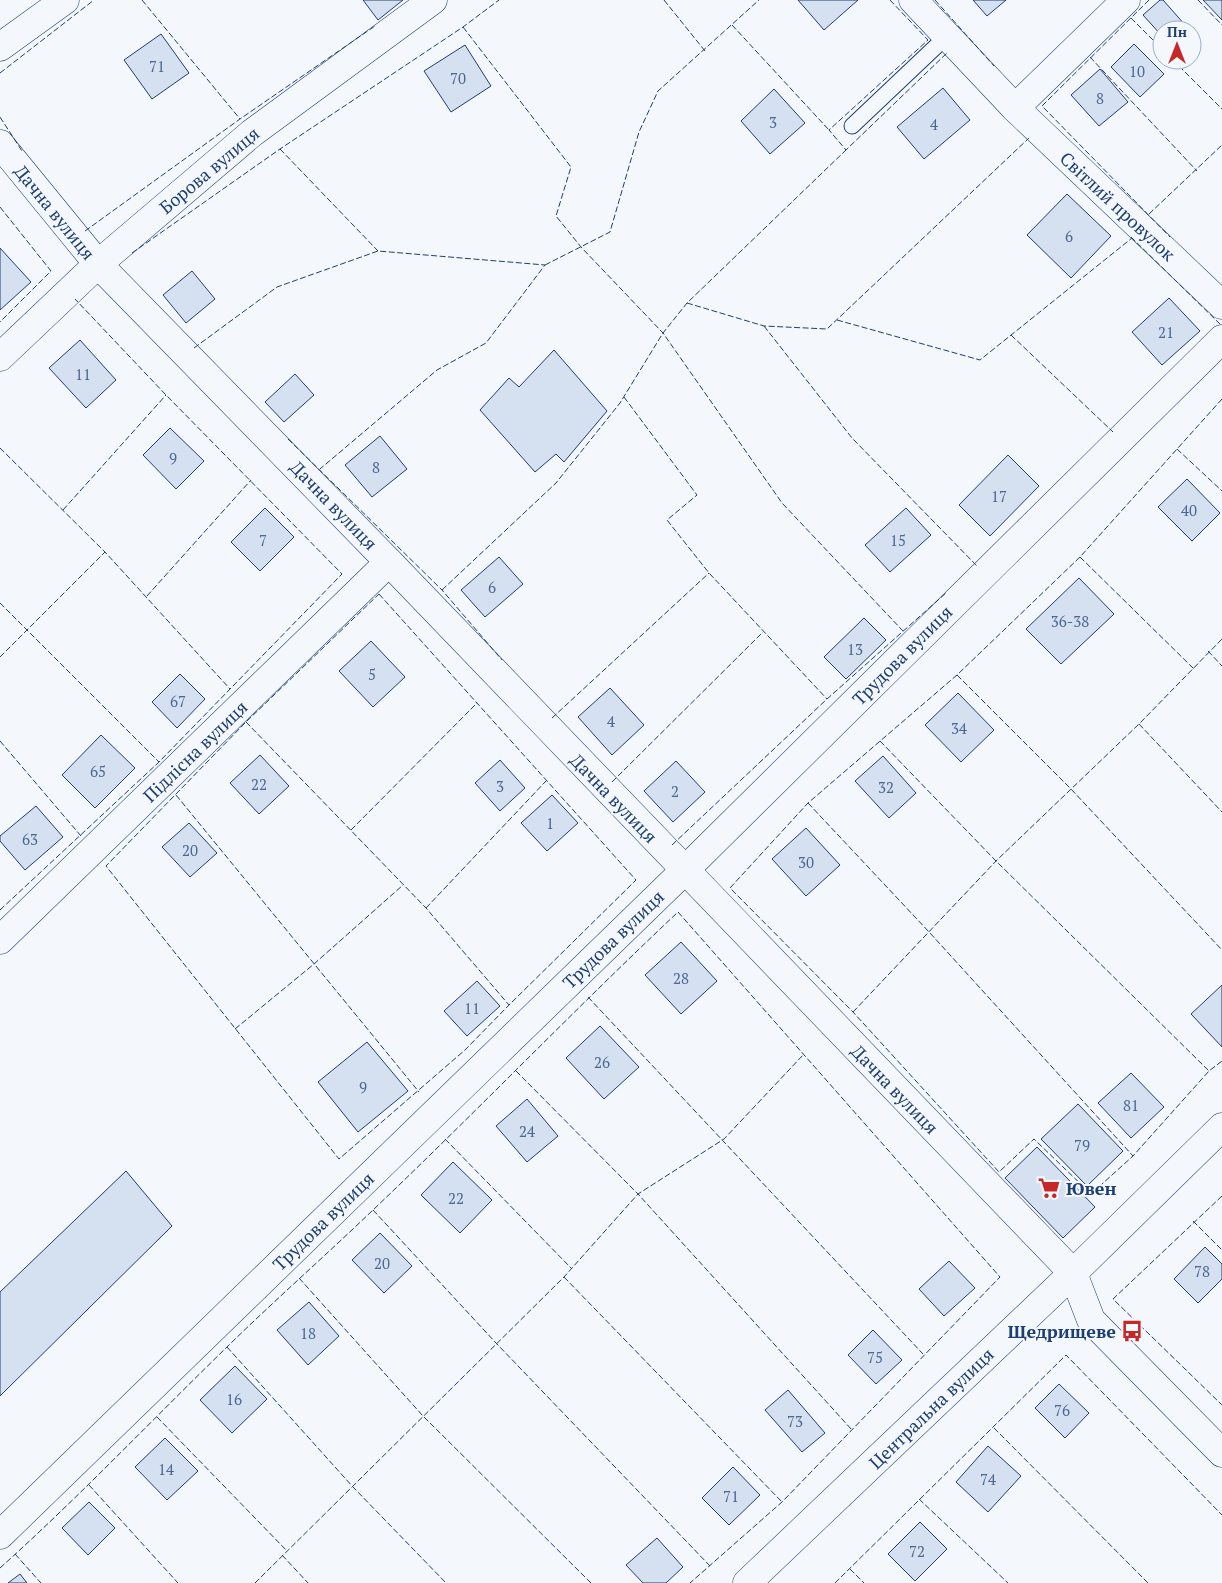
<svg xmlns="http://www.w3.org/2000/svg" width="1222" height="1583" viewBox="0 0 1222 1583" font-family="'PT Serif',serif">
<rect width="100%" height="100%" fill="#f4f7fb"/>
<g fill="#d5e0f0" stroke="#1d3f73">
<polygon points="363,0 403,0 378,20"/>
<polygon points="798,0 858,0 824,30"/>
<polygon points="973,0 1006,0 987,16"/>
<polygon points="1160,0 1163,0 1186,26 1182,30 1162,30 1162,36 1143,15"/>
<polygon points="1203,0 1222,0 1222,20"/>
<polygon points="161,34 189,73 152,99 124,60"/>
<polygon points="1134,44 1164,74 1140,97 1111,67"/>
<polygon points="465,45 491,86 451,112 424,71"/>
<polygon points="1100,69 1128,102 1099,126 1071,95"/>
<polygon points="943,88 970,120 924,159 897,127"/>
<polygon points="774,89 805,123 770,154 741,121"/>
<polygon points="1067,194 1111,236 1071,278 1027,235"/>
<polygon points="0,248 31,282 0,310"/>
<polygon points="192,271 215,299 186,323 163,295"/>
<polygon points="1169,298 1200,331 1162,365 1132,332"/>
<polygon points="80,340 116,380 86,408 49,368"/>
<polygon points="554,350 607,411 564,462 556,454 535,472 480,410 509,378 519,387"/>
<polygon points="295,374 314,395 284,422 265,402"/>
<polygon points="170,428 204,461 176,489 143,455"/>
<polygon points="380,436 407,469 372,497 345,465"/>
<polygon points="1008,455 1039,486 990,536 959,505"/>
<polygon points="1187,479 1220,513 1192,541 1158,507"/>
<polygon points="265,508 294,537 260,571 231,542"/>
<polygon points="906,508 931,535 890,572 865,545"/>
<polygon points="499,557 523,584 485,617 461,590"/>
<polygon points="1079,578 1114,614 1061,664 1026,629"/>
<polygon points="864,618 886,640 846,679 824,657"/>
<polygon points="371,641 405,677 373,707 339,671"/>
<polygon points="180,674 205,699 177,728 152,702"/>
<polygon points="610,688 644,725 612,755 578,717"/>
<polygon points="958,693 994,730 961,762 925,725"/>
<polygon points="101,735 135,768 95,808 62,775"/>
<polygon points="260,755 289,786 259,814 230,783"/>
<polygon points="883,756 916,793 889,818 855,781"/>
<polygon points="500,760 525,788 500,811 475,783"/>
<polygon points="676,761 705,792 673,822 644,791"/>
<polygon points="552,795 578,823 547,851 521,823"/>
<polygon points="36,806 63,837 25,870 0,841 0,836"/>
<polygon points="189,823 217,853 190,877 162,847"/>
<polygon points="806,828 840,865 806,896 772,859"/>
<polygon points="681,942 717,981 681,1014 645,975"/>
<polygon points="477,981 500,1006 467,1036 444,1011"/>
<polygon points="1222,985 1222,1047 1191,1014"/>
<polygon points="600,1026 639,1067 604,1099 566,1058"/>
<polygon points="367,1042 408,1091 358,1132 318,1082"/>
<polygon points="1131,1073 1164,1107 1131,1138 1098,1103"/>
<polygon points="527,1099 558,1136 527,1162 496,1126"/>
<polygon points="1078,1104 1123,1151 1087,1186 1041,1139"/>
<polygon points="1037,1147 1095,1207 1063,1238 1005,1178"/>
<polygon points="453,1162 492,1200 460,1233 421,1195"/>
<polygon points="126,1171 172,1226 0,1396 0,1292"/>
<polygon points="380,1233 412,1266 384,1293 352,1260"/>
<polygon points="1205,1247 1222,1264 1222,1279 1198,1303 1174,1279"/>
<polygon points="949,1261 975,1288 944,1316 919,1289"/>
<polygon points="309,1302 339,1336 308,1365 277,1330"/>
<polygon points="873,1330 902,1360 876,1384 848,1355"/>
<polygon points="235,1366 267,1399 232,1433 200,1400"/>
<polygon points="1059,1384 1089,1413 1065,1438 1035,1408"/>
<polygon points="788,1390 825,1433 802,1452 765,1410"/>
<polygon points="165,1438 198,1471 167,1500 135,1467"/>
<polygon points="988,1446 1021,1476 988,1512 956,1482"/>
<polygon points="733,1467 760,1495 729,1525 702,1498"/>
<polygon points="89,1502 115,1528 88,1555 62,1528"/>
<polygon points="920,1522 947,1549 915,1581 888,1554"/>
<polygon points="657,1538 683,1567 666,1583 643,1583 626,1565"/>
<polygon points="20,1574 27,1583 8,1583"/>
</g>
<g fill="none" stroke-linecap="round" stroke-linejoin="round">
<g stroke="#1d3f73" stroke-width="17">
<polyline id="lane" points="852,126 947,36"/>
</g>
<g stroke="#1d3f73" stroke-width="29">
<g id="street">
<polyline points="913,0 1015,108 1222,305"/>
<polyline points="0,47 65,0"/>
<polyline points="1015,108 1126,0"/>
<polyline points="0,357 98,264 252,133 433,0"/>
<polyline points="0,940 389,562"/>
<polyline points="0,1535 684,871 1222,339"/>
<polyline points="747,1583 1073,1273"/>
</g>
</g>
<g stroke="#1d3f73" stroke-width="29">
<g id="secondary">
<polyline points="0,144 98,264 389,562 1073,1273 1091,1320 1222,1453"/>
<polyline points="1073,1273 1222,1127"/>
</g>
</g>
<use href="#lane" stroke="#f4f7fb" stroke-width="15"/>
<use href="#street" stroke="#f4f7fb" stroke-width="28"/>
<use href="#secondary" stroke="#f4f7fb" stroke-width="28"/>
<g stroke="#1d3f73" stroke-width="1" stroke-dasharray="6 2.5" stroke-linecap="butt">
<polyline points="142,0 240,119"/>
<polyline points="664,0 705,51"/>
<polyline points="890,0 928,40 829,130 846,150 948,52"/>
<polyline points="935,0 994,66"/>
<polyline points="1149,0 1042,106 1170,237"/>
<polyline points="1198,0 1222,25"/>
<polyline points="1131,18 1162,49"/>
<polyline points="732,25 829,130"/>
<polyline points="463,27 571,167 556,216 581,247 663,333 782,503 903,631"/>
<polyline points="1090,57 1197,171"/>
<polyline points="1173,60 1222,109"/>
<polyline points="0,73 94,0"/>
<polyline points="0,117 22,151"/>
<polyline points="280,149 378,251"/>
<polyline points="0,207 51,271 0,322"/>
<polyline points="1149,214 1222,145"/>
<polyline points="85,231 240,119 375,26"/>
<polyline points="1131,237 1222,326"/>
<polyline points="132,253 280,149 463,27 499,0"/>
<polyline points="545,265 610,232 639,132 658,91 759,0"/>
<polyline points="687,303 764,326 827,329 1029,138"/>
<polyline points="837,320 980,360 1132,238"/>
<polyline points="764,326 852,438 977,566"/>
<polyline points="1011,335 1113,432"/>
<polyline points="194,348 277,287 378,251 545,265 486,343 437,370 320,469"/>
<polyline points="624,397 697,495 667,520 709,573 827,699"/>
<polyline points="1222,399 1080,557 957,675 808,803 730,888 853,1012 999,1172 1034,1139 1091,1194 1133,1156 1209,1071 1222,1061"/>
<polyline points="288,439 442,590 502,660"/>
<polyline points="0,448 105,552 230,689"/>
<polyline points="1177,449 1222,491"/>
<polyline points="63,510 166,395"/>
<polyline points="1080,557 1194,669"/>
<polyline points="442,590 556,483 620,403 663,333 687,303 846,150"/>
<polygon points="379,594 636,880 509,1005 465,1050 339,1159 106,866 246,722"/>
<polyline points="147,596 251,480"/>
<polyline points="0,603 159,762"/>
<polyline points="1208,651 1222,666"/>
<polyline points="0,657 105,552"/>
<polyline points="957,675 1070,788 1222,950"/>
<polyline points="552,718 709,573"/>
<polyline points="246,722 426,908 509,1005"/>
<polyline points="1139,724 1222,812"/>
<polyline points="0,741 81,836"/>
<polyline points="880,741 996,861 1209,1071"/>
<polyline points="612,782 763,632"/>
<polyline points="176,795 419,1092"/>
<polyline points="808,803 930,933 1133,1156"/>
<polyline points="351,830 477,703"/>
<polyline points="672,845 827,699 946,593"/>
<polyline points="426,908 546,781"/>
<polyline points="0,910 159,762 342,574 166,395 75,299"/>
<polyline points="588,997 923,1354"/>
<polyline points="853,1012 996,861 1139,724 1222,639"/>
<polyline points="235,1029 314,964 403,885"/>
<polyline points="516,1071 638,1194 852,1430"/>
<polyline points="445,1139 572,1269"/>
<polyline points="1222,1196 1113,1299 1222,1405"/>
<polyline points="373,1210 496,1343 710,1566"/>
<polyline points="1193,1221 1222,1250"/>
<polyline points="564,1277 782,1502"/>
<polyline points="299,1278 423,1416 591,1583"/>
<polyline points="227,1347 353,1487 446,1583"/>
<polyline points="157,1417 287,1551"/>
<polyline points="994,1428 1148,1583"/>
<polyline points="89,1485 178,1583"/>
<polyline points="919,1499 1008,1583"/>
<polyline points="15,1554 41,1583"/>
<polyline points="282,1555 308,1583"/>
<path d="M0 1568C79 1497 152 1420 228 1346 275 1300 325 1256 373 1210 476 1112 575 1009 678 912L1000 1277 782 1502 690 1583"/>
<polyline points="850,1569 864,1583"/>
<polyline points="255,1583 564,1277 638,1194 724,1139 804,1054"/>
<polyline points="835,1583 1066,1355 1222,1515"/>
</g>
</g>
<defs>
<g id="supermarket-bare" transform="scale(1.725)"><path d="M-6-5.5h2.5l.6 2H6L4.5 2H-2.5L-4.4-4H-6ZM-1.5 3.2a1.3 1.3 0 1 0 .1 0ZM3 3.2a1.3 1.3 0 1 0 .1 0Z" fill="#c62828" stroke="#f4f7fb" stroke-width="2.5" paint-order="stroke"/></g>
<g id="bus-bare" transform="scale(1.725)"><path d="M-5-6H5V4H4V6H2V4H-2V6H-4V4H-5ZM-3.5-4V0h7V-4ZM-3.5 1.2v1.5H-2V1.2ZM2 1.2v1.5H3.5V1.2Z" fill="#c62828" stroke="#f4f7fb" stroke-width="2.5" paint-order="stroke"/></g>
</defs>
<g fill-rule="evenodd">
<use href="#supermarket-bare" x="1049" y="1188"/>
<use href="#bus-bare" x="1132" y="1331"/>
</g>
<g text-anchor="middle" dominant-baseline="central" stroke-width="4" stroke-linejoin="round" paint-order="stroke">
<g font-size="15" fill="#4b6792">
<text x="157" y="66">71</text>
<text x="1137" y="71">10</text>
<text x="458" y="78">70</text>
<text x="1100" y="98">8</text>
<text x="773" y="122">3</text>
<text x="934" y="124">4</text>
<text x="1069" y="236">6</text>
<text x="1166" y="332">21</text>
<text x="83" y="374">11</text>
<text x="173" y="458">9</text>
<text x="376" y="467">8</text>
<text x="999" y="496">17</text>
<text x="1189" y="510">40</text>
<text x="263" y="540">7</text>
<text x="898" y="540">15</text>
<text x="492" y="587">6</text>
<text x="1070" y="621">36-38</text>
<text x="855" y="649">13</text>
<text x="372" y="674">5</text>
<text x="178" y="701">67</text>
<text x="611" y="721">4</text>
<text x="959" y="728">34</text>
<text x="98" y="771">65</text>
<text x="259" y="784">22</text>
<text x="500" y="786">3</text>
<text x="886" y="787">32</text>
<text x="675" y="791">2</text>
<text x="550" y="823">1</text>
<text x="30" y="839">63</text>
<text x="190" y="850">20</text>
<text x="806" y="862">30</text>
<text x="681" y="978">28</text>
<text x="472" y="1008">11</text>
<text x="602" y="1062">26</text>
<text x="363" y="1087">9</text>
<text x="1131" y="1105">81</text>
<text x="527" y="1131">24</text>
<text x="1082" y="1145">79</text>
<text x="456" y="1198">22</text>
<text x="382" y="1263">20</text>
<text x="1202" y="1271">78</text>
<text x="308" y="1333">18</text>
<text x="875" y="1357">75</text>
<text x="234" y="1399">16</text>
<text x="1062" y="1410">76</text>
<text x="795" y="1421">73</text>
<text x="166" y="1469">14</text>
<text x="988" y="1479">74</text>
<text x="731" y="1496">71</text>
<text x="917" y="1551">72</text>
</g>
<g font-size="18" fill="#1d3f73" stroke="#f4f7fb">
<text transform="translate(209 170) rotate(-40)">Борова вулиця</text>
<text transform="translate(1118 206) rotate(43)">Світлий провулок</text>
<text transform="translate(55 212) rotate(51)">Дачна вулиця</text>
<text transform="translate(334 505) rotate(46)">Дачна вулиця</text>
<text transform="translate(902 655) rotate(-45)">Трудова вулиця</text>
<text transform="translate(195 751) rotate(-44)">Підлісна вулиця</text>
<text transform="translate(614 798) rotate(46)">Дачна вулиця</text>
<text transform="translate(613 939) rotate(-44)">Трудова вулиця</text>
<text transform="translate(895 1089) rotate(46)">Дачна вулиця</text>
<text transform="translate(323 1221) rotate(-44)">Трудова вулиця</text>
<text transform="translate(931 1408) rotate(-44)">Центральна вулиця</text>
</g>
<g font-size="18" font-weight="bold" fill="#1d3f73" stroke="#f4f7fb" text-anchor="start">
<text x="1066" y="1188">Ювен</text>
<text x="1116" y="1331" text-anchor="end">Щедрищеве</text>
</g>
</g>
<g transform="translate(1177 45)"><circle r="24" fill="#f4f7fb" stroke="#9eadc5"/>
<path d="M0-4L9 19L0 12L-9 19Z" fill="#c62828"/>
<text y="-8" font-size="14" font-weight="bold" text-anchor="middle" fill="#1d3f73">Пн</text>
</g>
</svg>
